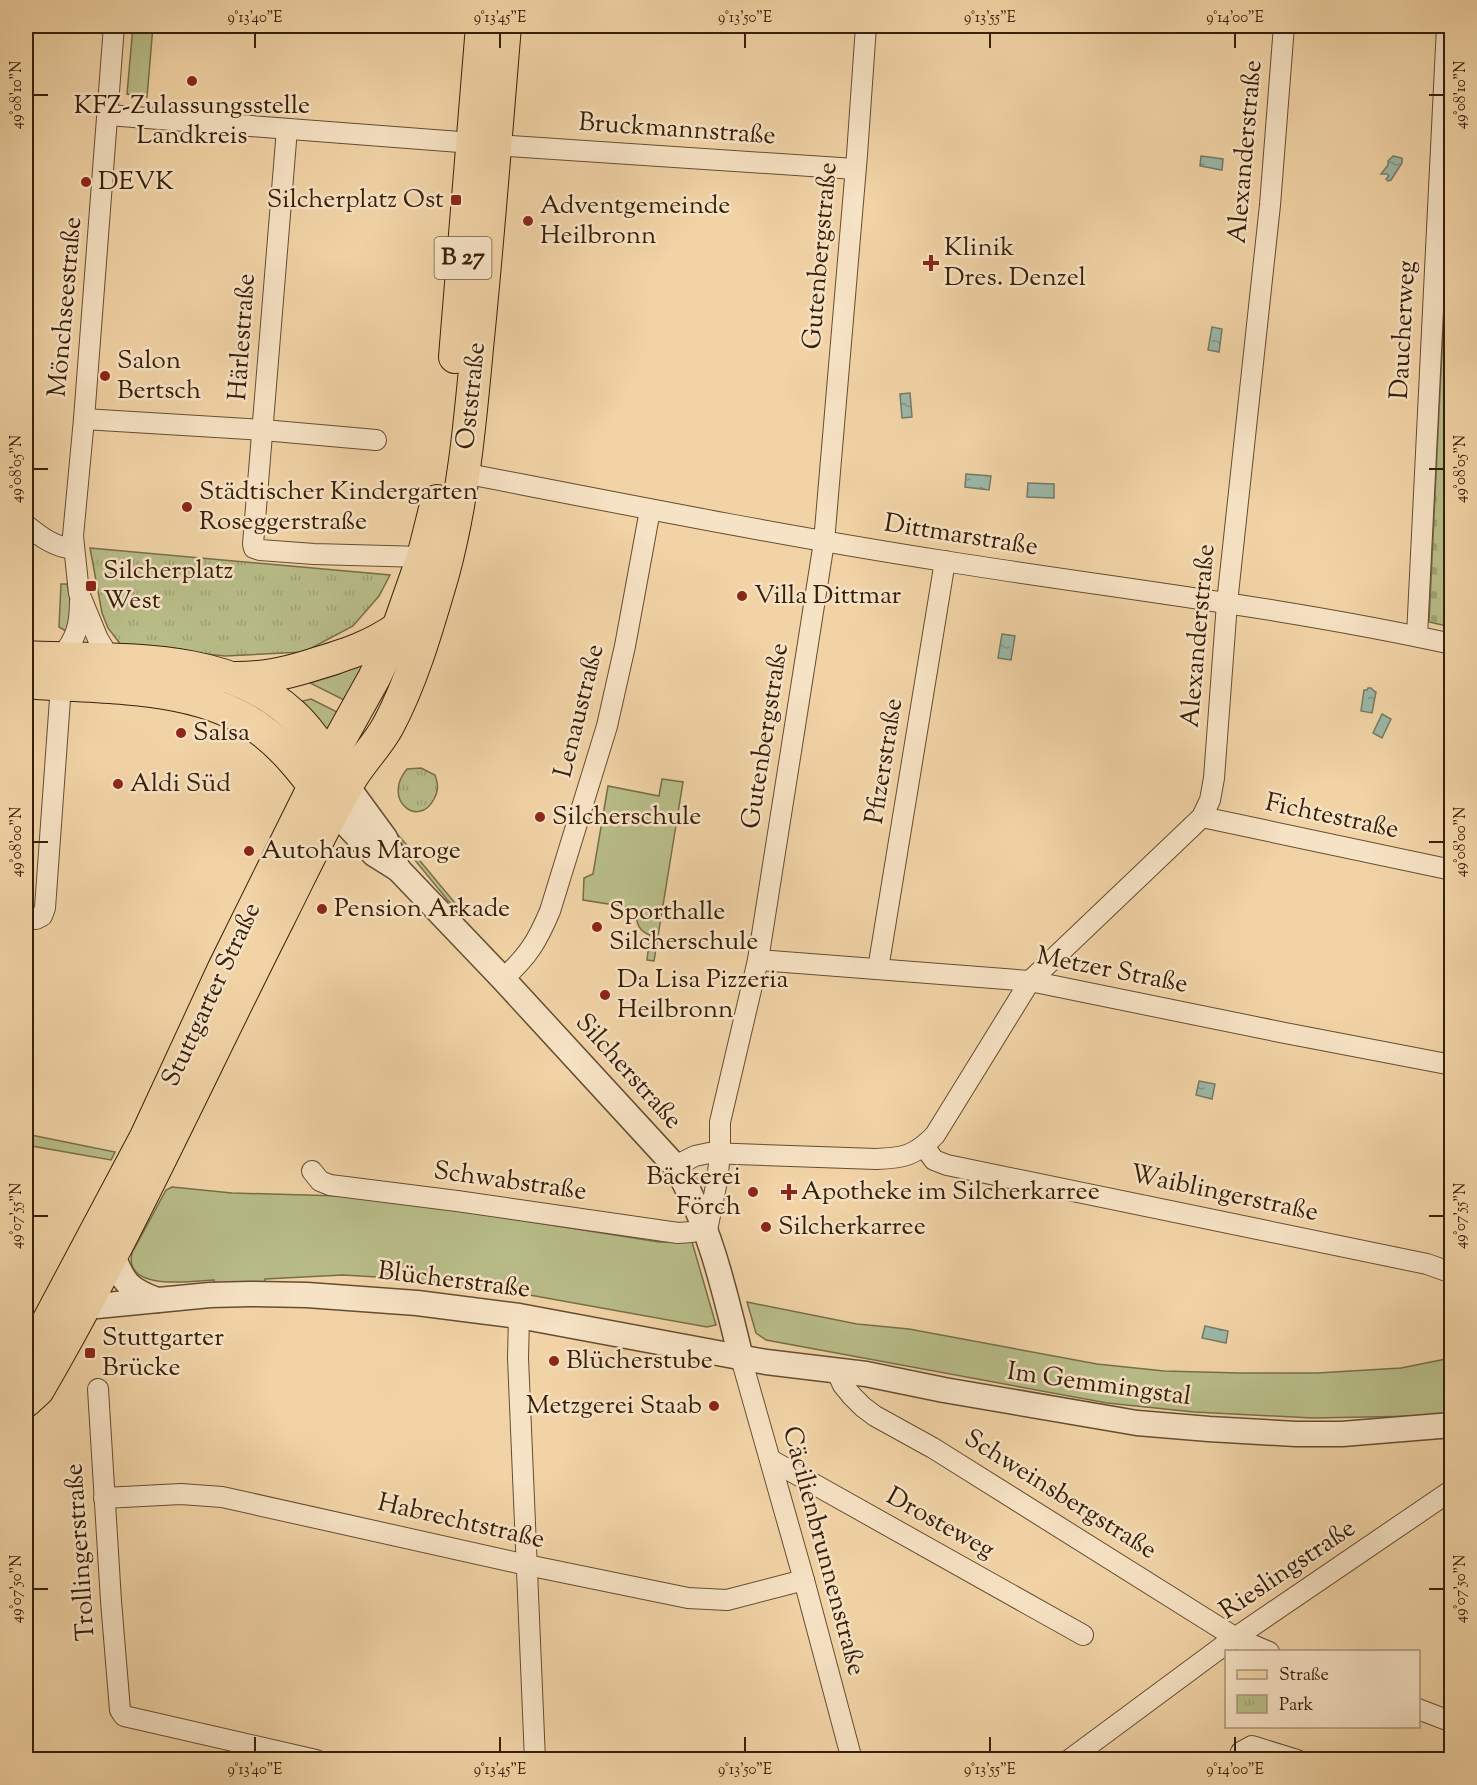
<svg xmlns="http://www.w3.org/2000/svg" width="1477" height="1785" viewBox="0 0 1477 1785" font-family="'Sorts Mill Goudy',serif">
<defs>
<pattern id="cemetery-stones" width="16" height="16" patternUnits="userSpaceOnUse" patternTransform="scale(1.5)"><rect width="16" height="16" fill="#b8bd88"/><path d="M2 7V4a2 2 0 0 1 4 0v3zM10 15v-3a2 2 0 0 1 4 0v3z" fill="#9fa274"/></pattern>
<pattern id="park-tufts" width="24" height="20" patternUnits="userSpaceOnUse" patternTransform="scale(1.5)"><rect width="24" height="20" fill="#b8bd88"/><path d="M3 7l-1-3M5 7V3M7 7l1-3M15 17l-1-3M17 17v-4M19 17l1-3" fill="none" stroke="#9fa274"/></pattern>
<pattern id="water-ripples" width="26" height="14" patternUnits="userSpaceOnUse" patternTransform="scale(1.5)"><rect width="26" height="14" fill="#9bb8a7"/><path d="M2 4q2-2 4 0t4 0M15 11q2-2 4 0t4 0" fill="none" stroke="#7f9586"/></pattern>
</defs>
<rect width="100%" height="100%" fill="#f1d3a5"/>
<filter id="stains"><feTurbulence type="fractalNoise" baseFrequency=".00333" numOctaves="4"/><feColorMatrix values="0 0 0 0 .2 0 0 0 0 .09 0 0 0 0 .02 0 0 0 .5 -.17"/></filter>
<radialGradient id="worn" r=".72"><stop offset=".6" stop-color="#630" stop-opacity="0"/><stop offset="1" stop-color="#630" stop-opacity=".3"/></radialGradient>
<g fill="#b8bd88" stroke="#786e49" stroke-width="1.5">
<polygon points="133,26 153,26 147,97 127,94"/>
<polygon points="61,584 67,584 72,608 69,633 59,627"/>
<polygon points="373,651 350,703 310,683 339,674"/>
<polygon points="311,699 343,715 328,738 299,702"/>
<path d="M662 779 683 782 654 961 647 960 650 935C636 930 637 920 634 908L583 900 584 878 593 874 608 786 659 796Z"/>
<polygon points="392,832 397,834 406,844 465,915 463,919"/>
<polygon points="26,1134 115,1152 111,1160 26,1145"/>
<path d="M172 1187 232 1193 341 1196 455 1210 659 1242H692L716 1325 707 1327 524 1294 411 1279 343 1275 265 1279 263 1288 215 1286 214 1280C192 1281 123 1292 132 1253L166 1190Z"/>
<polygon points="747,1302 857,1324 909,1329 1097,1364 1164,1371 1240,1373 1317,1373 1401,1368 1451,1358 1451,1412 1421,1416 1312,1418 1194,1412 1107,1403 766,1340 756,1333"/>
</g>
<polygon fill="url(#cemetery-stones)" stroke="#786e49" stroke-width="1.5" points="1451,159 1452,627 1451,627 1429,622"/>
<g fill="url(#park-tufts)" stroke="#786e49" stroke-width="1.5">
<polygon points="90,548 390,575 379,596 353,626 304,652 225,656 121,645 108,628 102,613"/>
<path d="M421 768 435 775C438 784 439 790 434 799 419 829 381 800 407 769Z"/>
</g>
<g fill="url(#water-ripples)" stroke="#737b68" stroke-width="1.5">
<polygon points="1201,156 1223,159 1222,170 1200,166"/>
<polygon points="1393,156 1402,158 1402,163 1391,180 1388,181 1386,179 1389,176 1387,174 1381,174 1388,165 1388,161"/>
<polygon points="1212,327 1222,329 1219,352 1208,350"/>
<polygon points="910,393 912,417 902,418 900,394"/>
<polygon points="966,474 991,476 989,490 965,487"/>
<polygon points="1028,483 1054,484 1054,498 1027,497"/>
<polygon points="1002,634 1015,636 1011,660 998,658"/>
<polygon points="1368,688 1371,688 1374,691 1376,692 1372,713 1361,711 1364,690 1367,690"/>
<polygon points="1382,714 1391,719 1382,738 1373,733"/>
<polygon points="1199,1081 1215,1084 1212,1099 1196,1095"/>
<polygon points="1205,1326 1228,1331 1226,1343 1202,1338"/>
</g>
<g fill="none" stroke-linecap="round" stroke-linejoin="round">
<g stroke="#664d31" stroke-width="22">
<g id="minor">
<polyline points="108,115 473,143"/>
<polyline points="287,129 253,544 254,548 260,550 314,554 423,557"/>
<polyline points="495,145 855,169"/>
<polyline points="84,419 263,430 376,440"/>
<path d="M463 473C623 504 783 536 944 561 1113 588 1284 607 1452 644"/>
<path d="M26 525C41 537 54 547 74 549"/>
<polyline points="1417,636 1447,26"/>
<path d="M60 659C76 638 80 627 80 601"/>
<polyline points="104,663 111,660 98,639 79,593 73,536 84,419 114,26"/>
<polyline points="1202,817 1452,870"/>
<polyline points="26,919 36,919 42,916 45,908 61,685 69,678"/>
<polyline points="758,960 1030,981 1285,1033 1452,1065"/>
<polyline points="878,969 945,561"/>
<path d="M503 979C528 956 537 942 550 911L607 726 625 646 650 510"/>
<polyline points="924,1146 934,1160 947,1165 1427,1264 1452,1273"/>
<path d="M675 1166 695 1156 709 1153 876 1159C903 1158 915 1156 935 1135L1030 981 1202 817 1210 800 1214 778 1227 603 1270 205 1284 26"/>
<polyline points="312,1171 320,1181 330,1185 457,1201 678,1233 692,1232 703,1225"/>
<polyline points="706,1235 717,1181 720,1154 720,1122 758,960 824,542 857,155 866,26"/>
<polyline points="519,1316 518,1358 535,1760"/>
<polyline points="741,1358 804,1580 852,1760"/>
<polyline points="836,1370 843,1385 852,1396 863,1407 875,1416 933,1448 1236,1638 1269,1652"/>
<polyline points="98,1389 111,1601 120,1710 124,1716 316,1760"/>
<polyline points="771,1460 1083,1635"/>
<polyline points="104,1498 181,1494 222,1497 527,1565 688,1598 727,1600 804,1580"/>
<polyline points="1418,1709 1452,1722"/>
<polyline points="1069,1760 1223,1646 1452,1490"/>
<polyline points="1238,1760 1241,1752 1252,1746 1297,1760"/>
</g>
</g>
<g stroke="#664d31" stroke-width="27">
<g id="tertiary">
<polyline points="347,786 385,838 398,869"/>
<path d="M334 811 374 854 398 869 503 979 675 1166C710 1224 725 1293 741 1358"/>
<path d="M113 1256C124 1283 128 1289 157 1300"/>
<polyline points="87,1305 97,1306 210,1295 250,1294 307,1295 417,1303 519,1316 766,1362 866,1374 944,1390 1137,1423 1209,1429 1296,1434 1342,1434 1452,1425"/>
</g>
</g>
<g stroke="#37200a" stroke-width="34">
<g id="primary">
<polyline points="455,357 482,26"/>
<path d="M26 657C113 662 223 650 292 714 311 731 325 755 339 776"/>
<path d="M236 678C263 678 283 674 309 666 344 655 367 649 398 628"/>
<path d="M26 682C102 689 202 682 265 733 289 752 307 777 326 801"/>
<polyline points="26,1363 146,1137 225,966 314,786 374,678 398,628 423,557 437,501"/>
<path d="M26 1401 38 1390C127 1237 199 1076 279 918 302 872 324 825 350 780 361 761 377 746 388 726 413 679 428 625 443 574 463 500 470 424 477 348 488 241 496 133 505 26"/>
</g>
</g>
<use href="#minor" stroke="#f6e2c4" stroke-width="20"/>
<use href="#tertiary" stroke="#f6e2c4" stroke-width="24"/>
<use href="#primary" stroke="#f1d3a5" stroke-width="32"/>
</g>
<path fill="none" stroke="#37200a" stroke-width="2" d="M255 33V48M500 33V48M745 33V48M990 33V48M1235 33V48M33 95H48M1429 95H1444M33 469H48M1429 469H1444M33 842H48M1429 842H1444M33 1216H48M1429 1216H1444M33 1589H48M1429 1589H1444M255 1737V1752M500 1737V1752M745 1737V1752M990 1737V1752M1235 1737V1752"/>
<g fill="#8f2418" stroke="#f6e2c4" stroke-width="2">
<circle cx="192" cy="81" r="6"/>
<circle cx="86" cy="182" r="6"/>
<rect x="450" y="194" width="12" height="12" rx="3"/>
<circle cx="528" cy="221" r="6"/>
<path d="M928 254h6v6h6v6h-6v6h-6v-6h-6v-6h6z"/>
<circle cx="105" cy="376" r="6"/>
<circle cx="187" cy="507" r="6"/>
<rect x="85" y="580" width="12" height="12" rx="3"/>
<circle cx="742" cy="596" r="6"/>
<circle cx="181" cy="733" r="6"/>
<circle cx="118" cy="784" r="6"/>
<circle cx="540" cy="817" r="6"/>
<circle cx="249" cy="851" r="6"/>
<circle cx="322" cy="909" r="6"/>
<circle cx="597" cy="927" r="6"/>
<circle cx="605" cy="995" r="6"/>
<circle cx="753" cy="1192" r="6"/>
<path d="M786 1183h6v6h6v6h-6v6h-6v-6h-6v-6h6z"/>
<circle cx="766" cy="1227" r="6"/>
<rect x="84" y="1347" width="12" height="12" rx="3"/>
<circle cx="554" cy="1361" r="6"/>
<circle cx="714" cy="1406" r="6"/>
</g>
<g text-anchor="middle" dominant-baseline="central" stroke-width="5" stroke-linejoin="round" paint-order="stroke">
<rect fill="#f6e2c4" stroke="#705a42" stroke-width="1.5" x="434.5" y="237" width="57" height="42" rx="4.5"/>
<g font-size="24" font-weight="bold" fill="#37200a">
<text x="463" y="258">B 27</text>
</g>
<g font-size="26" fill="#37200a" stroke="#f6e2c4" text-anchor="start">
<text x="192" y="106" text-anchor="middle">KFZ-Zulassungsstelle<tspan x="192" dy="30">Landkreis</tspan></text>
<text x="98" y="182">DEVK</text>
<text x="444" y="200" text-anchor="end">Silcherplatz Ost</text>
<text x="540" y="206">Adventgemeinde<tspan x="540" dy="30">Heilbronn</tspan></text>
<text x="944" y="248">Klinik<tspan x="944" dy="30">Dres. Denzel</tspan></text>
<text x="117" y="361">Salon<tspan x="117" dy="30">Bertsch</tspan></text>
<text x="199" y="492">Städtischer Kindergarten<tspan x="199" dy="30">Roseggerstraße</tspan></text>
<text x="103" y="571">Silcherplatz<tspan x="103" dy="30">West</tspan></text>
<text x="754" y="596">Villa Dittmar</text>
<text x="193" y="733">Salsa</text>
<text x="130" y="784">Aldi Süd</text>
<text x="552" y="817">Silcherschule</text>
<text x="261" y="851">Autohaus Maroge</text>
<text x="334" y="909">Pension Arkade</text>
<text x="609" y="912">Sporthalle<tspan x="609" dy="30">Silcherschule</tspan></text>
<text x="617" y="980">Da Lisa Pizzeria<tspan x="617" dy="30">Heilbronn</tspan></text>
<text x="741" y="1177" text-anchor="end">Bäckerei<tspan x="741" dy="30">Förch</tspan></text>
<text x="801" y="1192">Apotheke im Silcherkarree</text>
<text x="778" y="1227">Silcherkarree</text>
<text x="102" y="1338">Stuttgarter<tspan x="102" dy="30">Brücke</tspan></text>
<text x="566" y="1361">Blücherstube</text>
<text x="702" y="1406" text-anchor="end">Metzgerei Staab</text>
</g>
<g font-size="26" fill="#37200a" stroke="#f6e2c4">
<text transform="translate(677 130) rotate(4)">Bruckmannstraße</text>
<text transform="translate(1246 152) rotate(-85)">Alexanderstraße</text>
<text transform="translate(821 256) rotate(-85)">Gutenbergstraße</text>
<text transform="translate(66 307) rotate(-85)">Mönchseestraße</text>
<text transform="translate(1404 330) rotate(-87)">Daucherweg</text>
<text transform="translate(243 337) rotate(-86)">Härlestraße</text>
<text transform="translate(472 396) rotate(-84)">Oststraße</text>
<text transform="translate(961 536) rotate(9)">Dittmarstraße</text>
<text transform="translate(1199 636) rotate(-85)">Alexanderstraße</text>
<text transform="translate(580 711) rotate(-76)">Lenaustraße</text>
<text transform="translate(766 736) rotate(-81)">Gutenbergstraße</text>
<text transform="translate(885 761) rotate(-81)">Pfizerstraße</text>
<text transform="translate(1332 817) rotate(12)">Fichtestraße</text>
<text transform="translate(1112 971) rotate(11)">Metzer Straße</text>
<text transform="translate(212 995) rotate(-65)">Stuttgarter Straße</text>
<text transform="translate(628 1072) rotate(48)">Silcherstraße</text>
<text transform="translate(510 1182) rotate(8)">Schwabstraße</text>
<text transform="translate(1224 1194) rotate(12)">Waiblingerstraße</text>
<text transform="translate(454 1281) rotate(7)">Blücherstraße</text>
<text transform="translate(1099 1385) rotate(8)">Im Gemmingstal</text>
<text transform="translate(1060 1495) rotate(32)">Schweinsbergstraße</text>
<text transform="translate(461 1522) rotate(13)">Habrechtstraße</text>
<text transform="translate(940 1524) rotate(29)">Drosteweg</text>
<text transform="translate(823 1551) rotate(75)">Cäcilienbrunnenstraße</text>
<text transform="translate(81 1552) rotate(-94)">Trollingerstraße</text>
<text transform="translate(1288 1570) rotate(-34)">Rieslingstraße</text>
</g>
</g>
<rect width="1477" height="1785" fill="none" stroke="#f1d3a5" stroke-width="66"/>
<rect x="1225" y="1650" width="195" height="78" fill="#f6e2c4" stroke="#aa947a" stroke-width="1.5"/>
<rect x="1237" y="1670" width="30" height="9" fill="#f1d3a5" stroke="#aa947a" stroke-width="1.5"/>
<text x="1279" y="1680" font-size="18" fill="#37200a">Straße</text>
<rect x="1237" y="1695" width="30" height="18" fill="url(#park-tufts)" stroke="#aa947a" stroke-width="1.5"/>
<text x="1279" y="1710" font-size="18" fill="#37200a">Park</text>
<rect x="33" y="33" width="1411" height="1719" fill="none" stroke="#37200a" stroke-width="2"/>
<g font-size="15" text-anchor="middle" fill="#37200a">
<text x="255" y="22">9°13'40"E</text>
<text x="500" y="22">9°13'45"E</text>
<text x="745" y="22">9°13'50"E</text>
<text x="990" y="22">9°13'55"E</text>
<text x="1235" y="22">9°14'00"E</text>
<text transform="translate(16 95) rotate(-90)" y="5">49°08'10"N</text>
<text transform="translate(1460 95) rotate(-90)" y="5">49°08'10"N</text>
<text transform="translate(16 469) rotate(-90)" y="5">49°08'05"N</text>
<text transform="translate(1460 469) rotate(-90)" y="5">49°08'05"N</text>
<text transform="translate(16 842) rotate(-90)" y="5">49°08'00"N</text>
<text transform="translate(1460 842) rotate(-90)" y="5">49°08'00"N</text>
<text transform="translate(16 1216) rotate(-90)" y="5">49°07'55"N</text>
<text transform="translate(1460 1216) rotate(-90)" y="5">49°07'55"N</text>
<text transform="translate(16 1589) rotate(-90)" y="5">49°07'50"N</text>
<text transform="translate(1460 1589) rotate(-90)" y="5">49°07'50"N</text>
<text x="255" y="1774">9°13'40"E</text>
<text x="500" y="1774">9°13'45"E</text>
<text x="745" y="1774">9°13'50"E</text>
<text x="990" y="1774">9°13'55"E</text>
<text x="1235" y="1774">9°14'00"E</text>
</g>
<rect width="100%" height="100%" filter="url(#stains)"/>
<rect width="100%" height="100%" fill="url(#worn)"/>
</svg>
